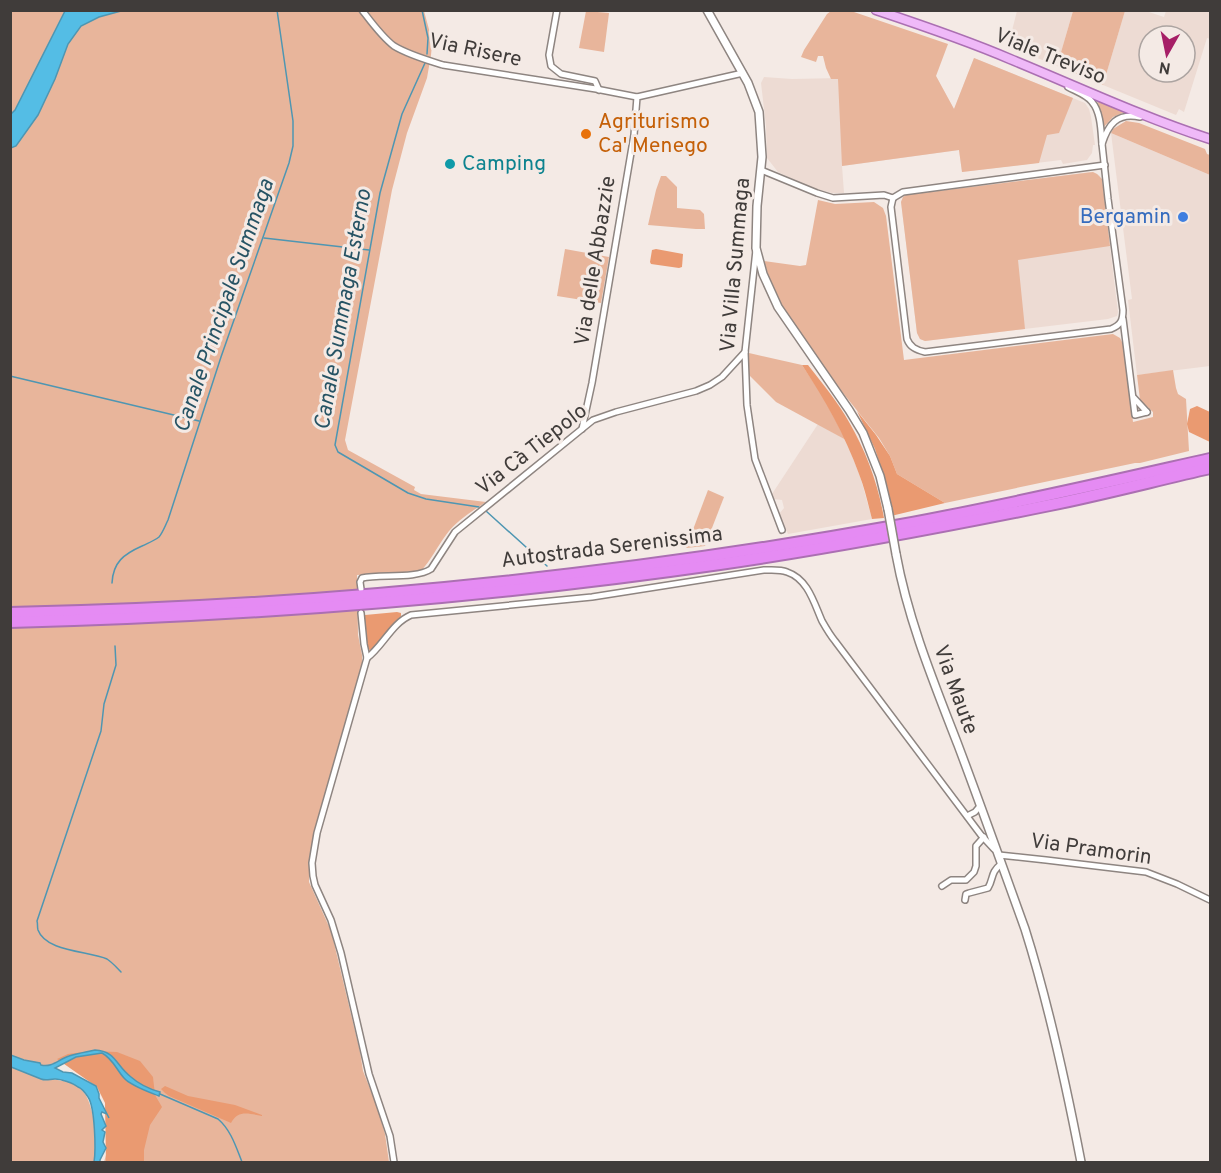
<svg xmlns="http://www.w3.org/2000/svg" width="1221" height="1173" viewBox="0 0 1221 1173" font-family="Overpass,sans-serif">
<rect width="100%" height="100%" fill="#f4eae5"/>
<g fill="#eddbd3" fill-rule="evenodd">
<polygon points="1017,11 1073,11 1057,66 1008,46"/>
<path d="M1125 11H1146L1164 17 1166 11H1210V39L1207 38 1184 112 1179 109 1176 115 1103 85ZM1149 36H1185V72H1149Z"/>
<polygon points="974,58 1085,103 1089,109 1091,117 1095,145 1093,145 1092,153 1087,160 1063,164 1061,160 962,172 959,150 842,166 844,193 832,193 809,187 778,172 767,158 766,126 761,83 764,77 792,79 936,76 954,109"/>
<polygon points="1111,133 1210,175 1210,366 1137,375 1128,300 1132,299"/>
<polygon points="1090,172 1097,174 1100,176 1102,183 1118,312 1117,316 1108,319 925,341 920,339 917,333 901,202 903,197 906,195"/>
<polygon points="818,424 846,440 860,476 872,519 788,534 779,514 784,508 782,500 774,499 772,494"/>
</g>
<g fill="#e8b59b">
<path d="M10 11H424L430 33 432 44 431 55 427 78 407 133 392 190 345 440 348 450 415 487 414 490 421 494 486 502C472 511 455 522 446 535 437 547 431 560 421 571L357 575 358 635 362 655V663L315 833 309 871V882L331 931 334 943 360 1052 363 1071 376 1104 385 1134 389 1162H104L116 1119 121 1074 67 1061 40 1078C52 1080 66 1079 77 1086 96 1097 97 1143 94 1162H11Z"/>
<polygon points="586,11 609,13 604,52 579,48"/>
<polygon points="831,11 851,11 948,44 936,76 954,109 974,58 1073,98 1059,133 1047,135 1039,163 962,172 959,150 842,166 838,79 831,79 826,68 823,56 818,56 816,62 801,57 804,50 827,14"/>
<polygon points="1073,11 1125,11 1103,85 1057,66"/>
<polygon points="1097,100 1125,112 1113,117 1103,128 1101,113"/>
<polygon points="1126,121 1139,123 1205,149 1207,154 1210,155 1210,175 1111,133 1113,129"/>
<polygon points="1093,172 1097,174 1102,179 1110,246 1018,260 1025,329 925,341 920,339 917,333 901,202 903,197 906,195"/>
<polygon points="661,176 666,176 677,187 677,208 700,210 704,214 705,229 696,229 648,225 656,190"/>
<polygon points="818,200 835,204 874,202 883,208 886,216 904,360 1113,334 1120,338 1123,344 1133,422 1153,417 1153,412 1140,400 1137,375 1173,370 1176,388 1178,394 1186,399 1189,451 1140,463 1135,463 945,503 897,474 890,456 879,438 839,388 787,316 772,288 764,261 800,266 806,265"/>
<polygon points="565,249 609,257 601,303 557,296"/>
<polygon points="749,353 802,365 822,395 846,440 776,402 749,375"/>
<polygon points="708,490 724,497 705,546 686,548"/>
</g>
<g fill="#ea9a71">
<polygon points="656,249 683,254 682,267 679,268 651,264 650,262 652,250"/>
<path d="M802 365H808C822 383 838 402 849 422 866 451 878 484 884 518L872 519C868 504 865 489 859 474 845 435 825 400 802 365Z"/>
<polygon points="1197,406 1210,412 1210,442 1189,432 1187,424 1190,409"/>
<polygon points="857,411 876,435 890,456 897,474 945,503 891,516 888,489 875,449"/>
<polygon points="397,612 401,613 401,616 375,649 368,650 367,649 363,618 365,615"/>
<polygon points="91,1051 117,1052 140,1061 153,1077 155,1095 162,1107 150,1125 144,1150 144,1162 106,1162 105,1103 97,1087 57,1059 68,1054"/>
<path d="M165 1086 188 1096 235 1105 262 1115V1116C250 1114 238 1109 231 1123L169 1096 165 1093 161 1089Z"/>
</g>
<g fill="#54bde5" stroke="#4e96b2" stroke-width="1.5">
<polygon points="65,11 121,11 99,17 81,26 68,44 55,79 38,115 16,146 11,148 11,114 15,110"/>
<path d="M95 1050C116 1051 116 1066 131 1077 140 1085 149 1089 160 1092L159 1096C149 1092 131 1086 124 1078 116 1069 113 1059 102 1053L76 1057 55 1068 63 1072 72 1073 96 1086 99 1094V1098L109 1118 107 1114 102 1112 101 1114 106 1126 102 1130 105 1132 103 1142 106 1148 100 1160V1162H94C96 1150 95 1107 88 1097 86 1094 81 1088 78 1087 73 1083 61 1079 55 1079 50 1079 46 1081 41 1079 31 1075 21 1071 11 1067V1055L24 1060 40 1063 41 1065C52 1068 59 1059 69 1056 78 1053 86 1052 95 1050Z"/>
</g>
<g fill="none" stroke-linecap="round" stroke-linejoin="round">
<g stroke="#4e96b2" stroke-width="1.5">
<polyline points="422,10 428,38 427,54"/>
<polyline points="425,63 402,114 380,193 335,445 338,452 408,493 426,499 479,507"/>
<polyline points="264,238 369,250"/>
<polyline points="10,376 199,421"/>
<polyline points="486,511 547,566"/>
<path d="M112 583C113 562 124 554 142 546 148 543 154 541 159 537 163 532 165 526 168 520L221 357 289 163 293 146V121L277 10"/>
<path d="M115 646 116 665 104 704 101 731 37 921C38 924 37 927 38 930 46 952 89 951 107 959 113 963 116 967 121 972"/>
<path d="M160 1094 218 1119C231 1130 236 1147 242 1162"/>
</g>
<g stroke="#8e8581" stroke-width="8">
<g id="minor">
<path d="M362 10C372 23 382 37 394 46 409 55 427 60 443 65L596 89 637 97"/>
<polyline points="557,10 549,55 551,66 561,74 595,81 599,90"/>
<path d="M1068 87C1075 91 1087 95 1092 102 1101 112 1101 132 1102 144 1108 125 1117 112 1140 117"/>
<polyline points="761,170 817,193 833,198 884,195 893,198 903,192 1105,165"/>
<path d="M893 198 891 207 907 339C910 347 916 350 925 352L1111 329C1121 325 1123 320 1123 310L1108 199 1102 144"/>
<polyline points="756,250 745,352 747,405 755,459 782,530"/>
<polyline points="1123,319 1135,415 1147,412"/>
<polyline points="1134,398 1147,412"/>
<polyline points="582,429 592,383 634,135 637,97 743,73"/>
<path d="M361 589 360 582 362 578C381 574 416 579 431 569L455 532 593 420 616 412 696 391 710 385 722 377 745 352"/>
<polyline points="361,613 364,644 367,658 317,833 312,863 313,876 315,885 331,920 341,953 369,1074 390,1136 394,1162"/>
<path d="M367 658C383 646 392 623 411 615L592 597 764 570C772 570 780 569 787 572 808 579 814 603 822 621 826 628 830 635 835 641L981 835 994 849"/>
<polyline points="967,816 975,812 980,806"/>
<polyline points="999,855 1046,860 1146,872 1177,884 1210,900"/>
<polyline points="942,886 951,880 966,880 974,872 976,866 976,846 984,837"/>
<path d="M965 900 966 894 969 893 988 888C994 878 990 873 1001 864"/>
</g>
</g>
<g stroke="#8e8581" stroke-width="10">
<g id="tertiary">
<polyline points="707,10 748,83 759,112 762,157 757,206 756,248 763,274 778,307 849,410 863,433 880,476 888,509"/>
<path d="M896 554C908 620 934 683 958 745 981 806 1003 868 1025 929 1049 1005 1066 1084 1081 1162"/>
</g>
</g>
<g stroke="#ab6fb2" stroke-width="11">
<path id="primary" d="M876 10C921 25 966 40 1010 59 1076 86 1142 117 1210 139"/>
</g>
<g stroke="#ab6fb2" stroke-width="14">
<g id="motorway">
<path d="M10 613C309 607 607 578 901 525 1005 506 1108 482 1210 459"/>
<path d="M10 622C248 616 485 598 720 564 831 548 941 527 1050 505 1104 494 1157 480 1210 468"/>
</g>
</g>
<use href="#minor" stroke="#fff" stroke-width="5"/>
<use href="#tertiary" stroke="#fff" stroke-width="7"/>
<use href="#primary" stroke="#efb9f8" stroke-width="8"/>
<use href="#motorway" stroke="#e58bf3" stroke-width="10"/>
<g stroke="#8e8581" stroke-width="10" stroke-linecap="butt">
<polyline id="tertiary-bridge" points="888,509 896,554"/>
</g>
<use href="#tertiary-bridge" stroke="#fff" stroke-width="7"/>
</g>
<circle fill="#e8710a" stroke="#f4eae5" stroke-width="2" cx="586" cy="134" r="6"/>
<circle fill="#0f9aa8" stroke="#f4eae5" stroke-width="2" cx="450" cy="164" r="6"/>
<circle fill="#3f7fe0" stroke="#f4eae5" stroke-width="2" cx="1183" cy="217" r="6"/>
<g text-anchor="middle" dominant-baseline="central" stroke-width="6" stroke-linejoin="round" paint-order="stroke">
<g font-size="21" fill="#403c3a" stroke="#f4eae5">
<text transform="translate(475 51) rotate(12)">Via Risere</text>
<text transform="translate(1050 57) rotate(22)">Viale Treviso</text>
<text transform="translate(596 261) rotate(-81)">Via delle Abbazzie</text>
<text transform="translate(736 265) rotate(-85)">Via Villa Summaga</text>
<text transform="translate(532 450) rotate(-38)">Via Cà Tiepolo</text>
<text transform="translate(612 548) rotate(-7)">Autostrada Serenissima</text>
<text transform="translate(955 690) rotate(70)">Via Maute</text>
<text transform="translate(1091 850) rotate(8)">Via Pramorin</text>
</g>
<g font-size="21" fill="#c56008" stroke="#f4eae5" text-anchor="start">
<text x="598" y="122">Agriturismo<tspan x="598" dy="24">Ca' Menego</tspan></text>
</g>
<g font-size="21" fill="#0d838f" stroke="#f4eae5" text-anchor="start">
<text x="462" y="164">Camping</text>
</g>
<g font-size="21" fill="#366cbe" stroke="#f4eae5" text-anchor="end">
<text x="1171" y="217">Bergamin</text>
</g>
<g font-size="22" font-style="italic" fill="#265364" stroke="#f4eae5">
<text transform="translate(225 306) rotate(-71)">Canale Principale Summaga</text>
<text transform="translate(344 310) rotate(-80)">Canale Summaga Esterno</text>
</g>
</g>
<rect width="1221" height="1173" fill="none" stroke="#403c3a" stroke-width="24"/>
<g transform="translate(1167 54) rotate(189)"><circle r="28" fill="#f4eae5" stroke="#aca4a1" stroke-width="1.5"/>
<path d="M0-4.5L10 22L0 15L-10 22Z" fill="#a61f67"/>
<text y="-9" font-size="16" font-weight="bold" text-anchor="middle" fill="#403c3a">N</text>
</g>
</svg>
